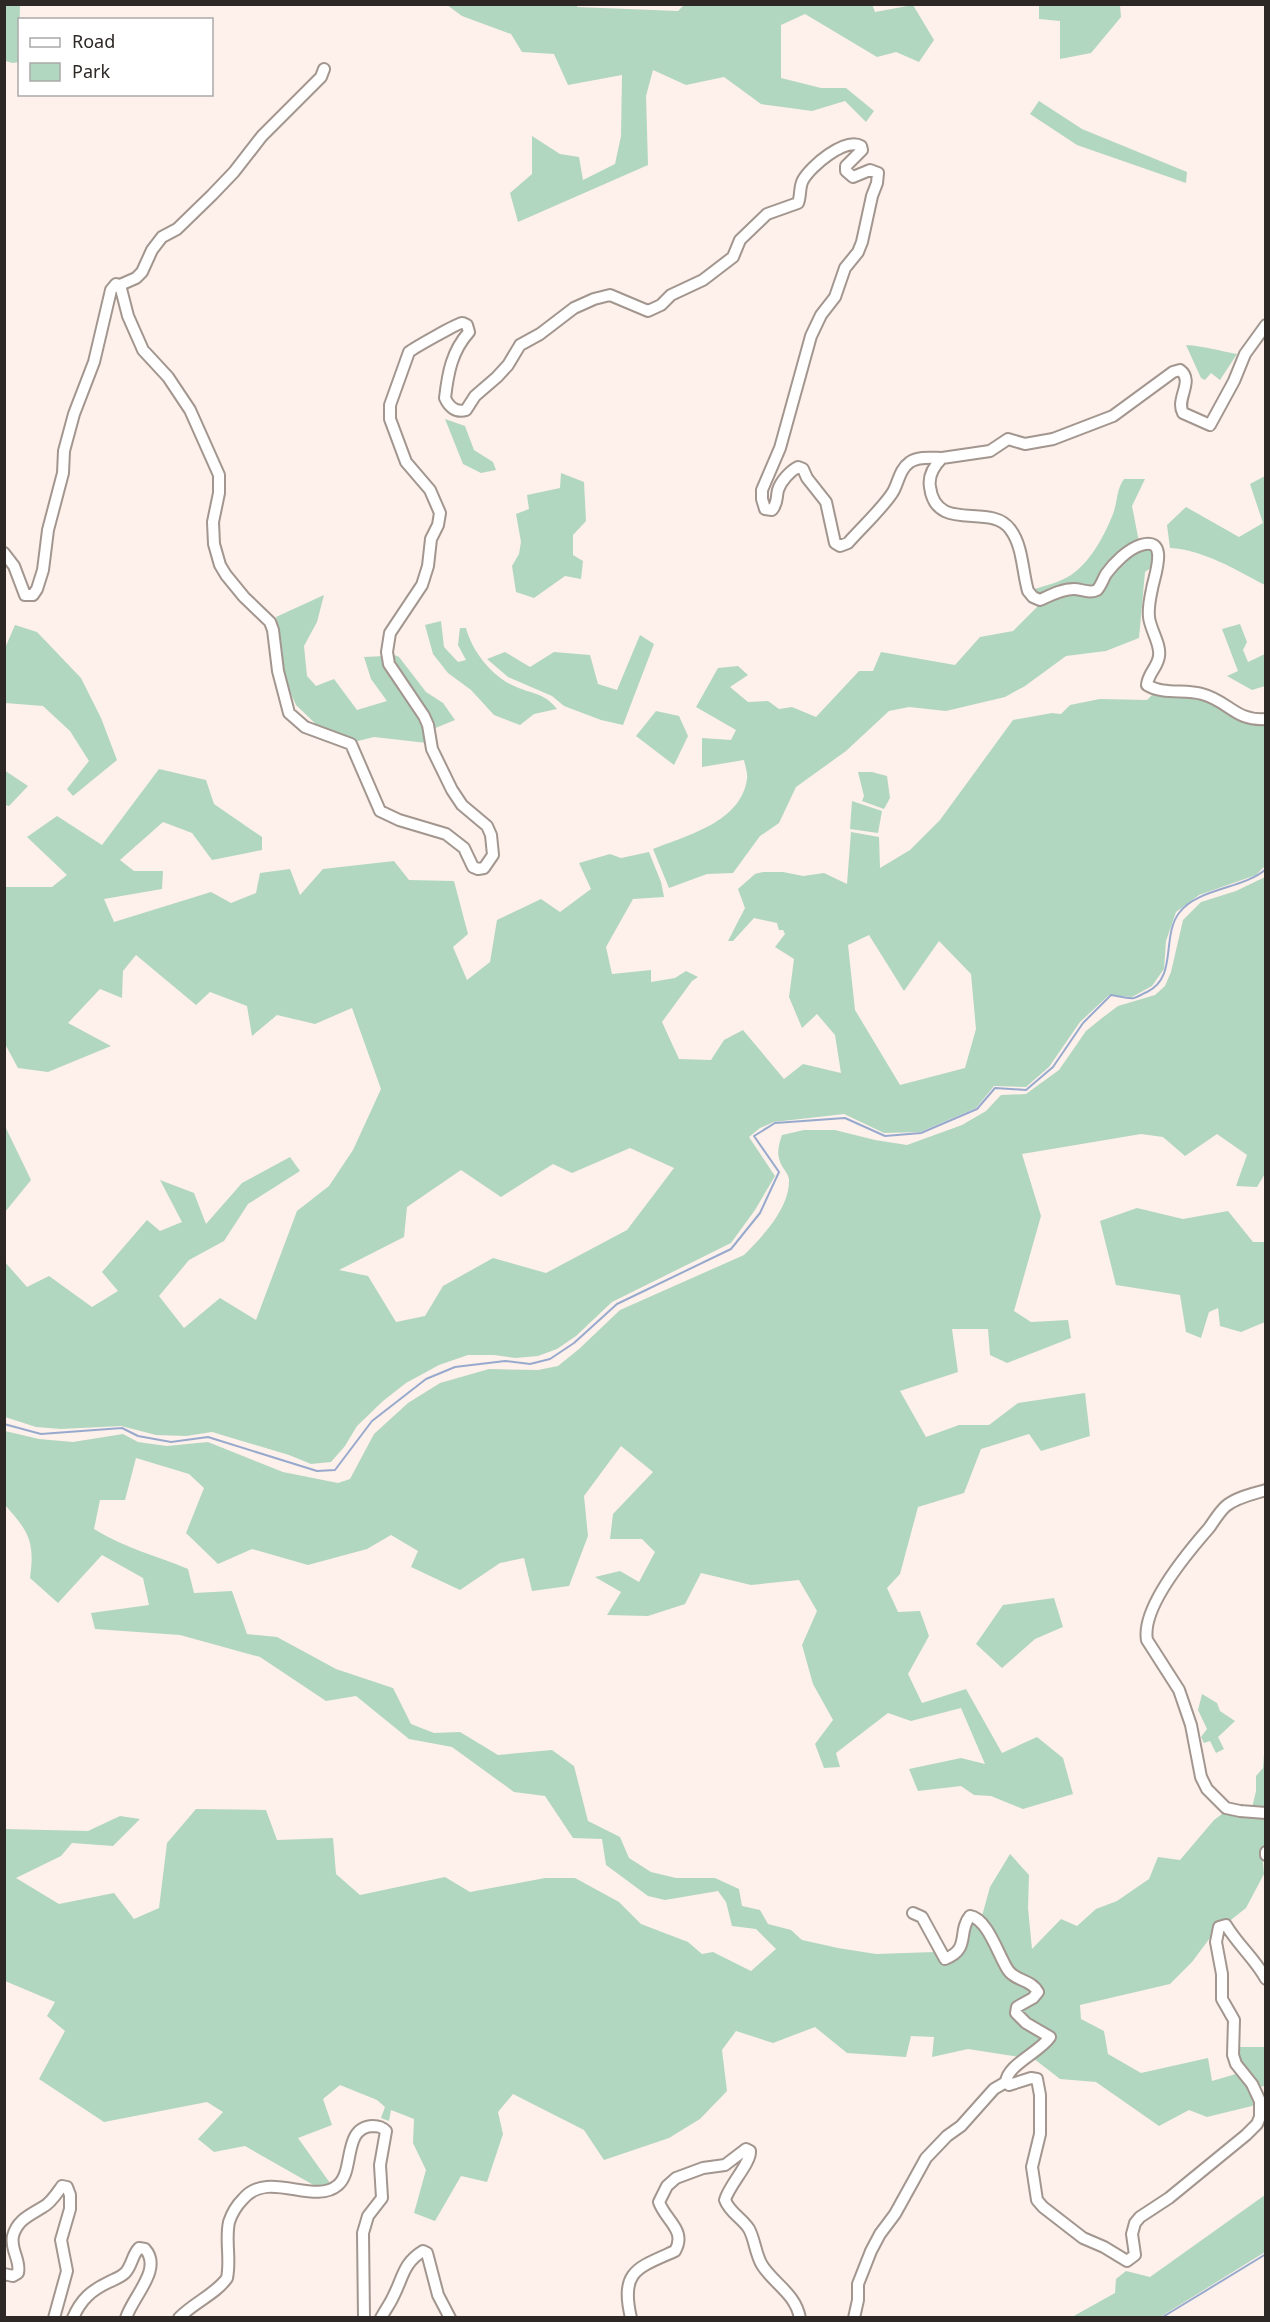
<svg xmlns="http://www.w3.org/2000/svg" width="1270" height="2322" viewBox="0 0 1270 2322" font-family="'Noto Sans',sans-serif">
<rect width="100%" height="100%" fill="#fef0ea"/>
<g fill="#b1d7c0" fill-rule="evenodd">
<polygon points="5,5 20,5 19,62 13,63 5,61"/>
<polygon points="577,5 577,7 678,11 685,4 872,4 875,12 913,5 934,40 919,62 896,52 877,57 805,14 781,25 781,78 821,88 846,88 874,111 866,122 845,101 812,111 761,104 724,77 686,85 653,70 646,96 648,165 518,222 510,193 532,174 532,136 560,154 579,157 583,180 615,164 621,136 622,75 568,85 554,54 522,52 511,34 462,16 447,5"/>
<polygon points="1039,5 1120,5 1121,17 1091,53 1060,59 1060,21 1039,19"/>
<polygon points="1039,101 1082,129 1187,172 1186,183 1077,145 1030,114"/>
<path d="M1186 345C1204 346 1220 351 1237 354L1220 380 1211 373 1205 380 1201 378Z"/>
<polygon points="445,419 465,426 474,450 493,462 496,470 481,473 463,464"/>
<polygon points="561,473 584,482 586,521 573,535 573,555 583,561 581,579 565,576 534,598 516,592 512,566 519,554 521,542 516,514 529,509 527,495 560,488"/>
<path d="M1265 476V585C1236 570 1204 550 1170 548L1167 525 1186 507 1239 537 1263 523 1250 484Z"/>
<path d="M1124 479H1145L1132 506 1139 542 1095 587 1039 597 1032 590C1046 585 1063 582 1075 572 1092 559 1105 534 1113 514 1118 501 1116 490 1124 479Z"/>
<path d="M1148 548 1154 554 1155 565 1145 572 1139 638 1106 651 1066 656 1025 686 1005 697 946 711 909 707 889 711 846 751 796 787 779 823 760 836 733 873 707 874 669 888 653 849C688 835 741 822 747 779 748 773 745 766 744 760L702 767V738L731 740 736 730 696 707 718 668 738 666 748 675 730 687 748 702 768 701 779 709 792 707 816 717 859 671H873L881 652 955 665 980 637 1013 631 1039 605 1050 599 1071 593 1088 595 1132 553Z"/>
<polygon points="324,595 317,622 304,646 307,676 316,686 334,679 357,710 387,701 371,679 364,657 386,656 426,726 427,743 374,737 354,742 320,728 296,705 285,681 280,655 276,617"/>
<path d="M441 621 444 647 458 662 466 660 458 645 460 628H466C472 651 491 675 512 685 530 694 544 692 557 709L534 714 520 725 494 715 471 690 448 673 433 654 425 625Z"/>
<polygon points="1240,624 1247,642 1243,650 1248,662 1265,654 1265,686 1252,690 1227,676 1238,671 1222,629"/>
<polygon points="15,625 37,632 81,678 101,718 117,760 73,796 67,789 89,761 70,731 43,706 5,703 5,648"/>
<polygon points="640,635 654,644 623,725 601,720 564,706 552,696 508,677 487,659 505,652 530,667 554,652 590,655 598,684 617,690"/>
<polygon points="390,653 399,657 426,692 443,703 455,720 433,729 397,674"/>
<path d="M1154 693 1202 696 1229 710 1240 720 1265 721V866L1256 875 1199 895 1176 912 1166 941 1164 969 1152 986 1132 997 1109 995 1080 1022 1049 1067 1026 1087 994 1086 976 1108 920 1132 884 1133 844 1114 774 1122 760 1128 749 1137 775 1176 755 1210 731 1243 612 1302 576 1336 557 1349 538 1356 515 1358 494 1355H468L439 1365 406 1383 383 1401 357 1426 345 1446 331 1462 311 1464 289 1455 212 1432 186 1436 156 1435 121 1426 61 1429 36 1427 5 1417 4 1261 27 1287 49 1276 92 1307 118 1291 102 1272 147 1220 160 1231 182 1222 160 1180 194 1193 206 1224 242 1183 290 1157 300 1171 248 1204 224 1241 189 1260 159 1296 184 1328 220 1298 256 1320 297 1211 329 1186 353 1150 381 1089 352 1008 315 1024 277 1015 252 1036 247 1006 210 992 196 1005 136 955 123 971 122 998 100 989 68 1023 111 1046 48 1072 18 1068 5 1044V887H52L67 875 27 837 57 816 102 845 159 769 206 780 214 804 262 837V850L212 860 192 833 163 822 120 860 134 871H163L162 889 104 899 114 922 211 892 231 903 256 893 260 873 290 869 300 895 323 869 394 861 409 880 454 881 468 934 453 947 467 980 490 962 497 920 541 899 560 912 591 889 579 863 610 854 621 858 649 852 661 882 664 897 633 899 606 947 612 974 651 970V982L675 978 686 971 698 977 692 981 662 1022 679 1059 711 1060 724 1040 743 1030 784 1079 803 1064 841 1073 835 1035 817 1014 802 1028 789 997 794 959 775 947 785 934 783 930H779L777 923 754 918 733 941H728L745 908 738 889 755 874 763 872H783L803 876 824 873 847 884 851 832 879 837 880 868 910 850 940 820 1013 720 1052 713 1061 714 1070 705 1100 699 1147 700ZM869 935 904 991 939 941 971 974 976 1029 965 1068 900 1085 855 1010 848 945ZM630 1148 674 1168 627 1230 546 1273 493 1258 443 1286 425 1316 396 1322 368 1276 339 1270 404 1237 407 1207 461 1170 501 1197 553 1164 572 1173Z"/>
<polygon points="656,711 679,716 688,736 674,765 636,736"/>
<polygon points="4,770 28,786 9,806 5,805"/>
<polygon points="858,772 872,772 887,776 890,798 884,809 862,801 864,796"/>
<polygon points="852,801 882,811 878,833 850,829"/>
<path d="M1265 877 1266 1172 1257 1187 1236 1186 1247 1155 1217 1134 1185 1156 1163 1137 1141 1134 1022 1154 1041 1216 1014 1311 1031 1322 1068 1320 1071 1338 1007 1363 990 1355 988 1329H952L958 1372 900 1391 926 1437 959 1425H989L1018 1403 1085 1393 1090 1436 1041 1451 1029 1434 981 1449 964 1493 918 1507 900 1574 887 1588 898 1612 920 1611 929 1636 908 1674 922 1703 966 1689 1002 1753 1037 1737 1063 1758 1073 1794 1023 1809 991 1796 974 1795 961 1786 918 1791 909 1769 961 1758 985 1764 961 1708 911 1721 888 1713 836 1753 840 1767 824 1768 815 1744 833 1720 813 1684 802 1645 817 1611 799 1580 751 1585 701 1573 685 1604 648 1616 607 1615 621 1592 595 1577 620 1571 639 1582 655 1552 642 1539H610L613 1514 653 1472 621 1446 584 1496 588 1536 569 1586 532 1591 524 1558 500 1563 460 1590 411 1567 418 1551 391 1535 367 1549 308 1565 252 1549 218 1564 186 1533 204 1488 189 1474 136 1458 125 1500H100L94 1529C124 1548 155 1555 188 1569L194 1593 232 1591 247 1634 277 1637 336 1669 393 1688 411 1724 434 1733 460 1732 498 1755 552 1750 574 1766 588 1821 620 1837 629 1858 651 1872 676 1878H715L739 1889 742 1906 760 1910 768 1924 791 1930 802 1940 838 1948 876 1954 935 1952 944 1961 953 1960 973 1920 1033 1992 1011 2006 1012 2012 1042 2036 1034 2046 1019 2057 968 2049 932 2057 934 2037 911 2036 906 2057 847 2053 815 2027 773 2043 736 2031 722 2050 727 2091 700 2119 669 2138 604 2160 584 2130 513 2094 498 2112 503 2134 487 2182 461 2176 435 2221 414 2213 426 2170 413 2143 414 2119 391 2110 389 2121 381 2118 385 2107 377 2100 340 2085 323 2099 332 2125 298 2138 330 2183 317 2187 245 2146 214 2152 198 2139 223 2112 207 2102 104 2122 39 2079 65 2031 47 2016 55 2002 5 1981V1829L88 1831 120 1816 140 1819 113 1846 72 1843 61 1856 16 1878 59 1904 114 1893 134 1919 159 1908 167 1843 196 1809 266 1810 277 1840 333 1838 336 1874 360 1895 445 1877 470 1892 545 1878H575L619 1902 641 1924 688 1942 702 1954 713 1952 751 1971 776 1949 756 1929 732 1926 726 1902 718 1891 665 1900 648 1896 606 1865 602 1839 573 1838 545 1796 514 1792 452 1747 409 1739 356 1696 326 1701 260 1657 180 1635 95 1629 91 1613 149 1605 143 1578 102 1555 58 1603 30 1578C35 1541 29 1532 5 1505V1431L39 1439 73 1442 123 1434 138 1442 167 1446 208 1442 283 1472 338 1483 350 1479 374 1434 408 1403 440 1383 489 1369 538 1370 558 1366 579 1349 620 1310 744 1255C763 1236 790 1208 789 1179 788 1174 785 1171 782 1166 776 1155 778 1147 782 1135L804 1130H835L875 1140 907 1145 962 1125 986 1111 1001 1095 1026 1094 1059 1070 1086 1031 1102 1018 1118 1006 1155 995 1165 986 1171 972 1183 920 1201 902 1236 891Z"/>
<polygon points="4,1124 31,1180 5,1212 4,1212"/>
<polygon points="1137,1208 1183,1219 1228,1211 1253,1242 1265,1242 1265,1322 1241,1332 1220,1326 1218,1308 1209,1312 1201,1338 1186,1332 1180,1295 1116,1285 1100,1221"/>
<polygon points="1054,1598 1063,1627 1035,1639 1002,1668 976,1644 1003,1605"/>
<polygon points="1202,1694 1217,1703 1220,1711 1235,1721 1218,1737 1224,1749 1216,1753 1210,1741 1204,1743 1201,1737 1207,1729 1198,1710"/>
<polygon points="1264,1754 1265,1754 1265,1810 1252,1808 1256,1791 1256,1776 1263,1768"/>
<path d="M1226 1811 1265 1816V1844L1262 1852 1264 1874 1246 1908 1213 1934 1192 1962 1170 1984 1080 2005 1081 2019 1104 2031 1108 2054 1141 2073 1208 2058 1212 2081 1236 2074C1247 2083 1255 2091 1256 2105L1207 2117 1189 2110 1159 2126 1096 2082 1060 2079 1033 2058 1054 2039 1021 2015 1020 2008 1040 1993 1010 1968 982 1916 990 1887 1010 1854 1029 1875 1028 1908 1032 1949 1061 1919 1077 1926 1096 1909 1117 1901 1149 1879 1158 1857 1180 1860 1214 1820Z"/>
<polygon points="1237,2047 1265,2047 1265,2086 1257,2087 1236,2061"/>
<polygon points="1265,2195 1265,2252 1160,2317 1072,2317 1115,2293 1116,2279 1126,2271 1150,2277"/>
</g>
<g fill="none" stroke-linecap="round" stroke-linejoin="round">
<g stroke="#97aacd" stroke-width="2">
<path d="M4 1424 41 1434 122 1428 138 1436 171 1442 208 1437 317 1471 335 1470 372 1421 426 1379 455 1367 505 1361 530 1364 550 1359 574 1343 617 1304 731 1249 760 1213 779 1172 754 1136 775 1123 845 1118 885 1136 921 1133 977 1109 995 1088 1026 1090 1053 1067 1083 1023 1111 995C1118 996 1128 999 1134 998 1138 997 1144 993 1147 992 1178 977 1161 937 1179 913 1197 888 1244 889 1266 869"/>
<polyline points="1161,2318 1266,2254"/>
</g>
<g stroke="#a2968f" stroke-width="14">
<g id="minor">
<polyline points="120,285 136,278 142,272 152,250 162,237 177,229 212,195 234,172 262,136 321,77 324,69"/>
<path d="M1266 325 1245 354 1234 381 1210 425 1183 413C1175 399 1195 381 1180 370L1173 372 1113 416 1053 439 1025 444 1008 439 990 451 942 458C934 466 928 476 930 487 936 534 990 502 1010 529 1023 546 1022 570 1028 591L1033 597 1040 600C1051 595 1062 589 1074 589 1081 589 1090 594 1097 590 1101 586 1103 579 1106 574 1114 563 1128 549 1141 545 1170 536 1154 577 1152 589 1150 598 1148 608 1149 617 1150 629 1161 644 1159 656 1158 667 1148 673 1147 685 1163 695 1185 689 1202 694 1229 701 1234 721 1266 719"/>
<path d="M4 553 14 566 25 595H33L37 589 43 570 48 530 63 473 64 451 74 414 94 362 111 290 116 284 120 285 128 316 143 350 168 377 190 410 219 475V493L213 522 214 544 220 565 226 575 244 597 270 622 273 630 278 671 289 713 305 727 351 744 380 811 399 820 446 834 464 848 473 867 478 869 484 868 493 855 491 835 487 826 462 805 452 790 432 749 428 725 424 716 389 664 387 652 390 633 422 585 428 566 431 539 438 525 440 513 430 490 406 462 390 419V405L409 352C414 348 458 323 462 323 464 323 465 324 467 325L469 332C452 351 448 372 445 398 449 407 456 413 466 410L475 396 497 377 508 365 520 345 540 334 574 308 594 299 610 295 648 311 661 305 671 295 703 280 733 257 740 240 767 214 798 203C801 196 799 187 803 180 811 166 845 137 861 146L862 150 846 166V171L853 177 870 170 878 173 877 183 872 196 862 242 858 252 845 268 835 297 821 315 811 336 780 448 762 490V499L765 509 772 510C778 503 776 498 778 490 781 481 790 471 798 467L803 469 807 478 826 502 835 543 840 546 848 543C860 529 887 504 894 490 899 480 900 469 910 462 919 456 932 458 942 458"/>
<path d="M1266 1490C1253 1494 1237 1497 1226 1506 1220 1511 1214 1521 1209 1528 1188 1552 1141 1608 1147 1640L1179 1690 1191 1725 1201 1777 1207 1789 1226 1808 1240 1811 1266 1813"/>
<polyline points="1266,1852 1266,1855"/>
<path d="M913 1913 922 1917 945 1959C971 1949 957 1932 970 1916 988 1919 998 1955 1008 1970 1015 1981 1031 1979 1038 1992L1033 1998 1017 2007 1016 2013 1026 2023 1050 2037C1040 2052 1007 2065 1006 2082L1009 2085 1031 2078 1037 2079 1040 2095V2134L1032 2167 1037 2200 1043 2207 1083 2238 1104 2247 1127 2261 1135 2255 1132 2234 1135 2223 1140 2217 1169 2198 1246 2135 1257 2124 1260 2117V2101L1252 2084 1236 2064 1233 2055 1234 2020 1222 1999V1974L1216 1942 1219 1927 1226 1925C1238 1945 1255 1959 1266 1979"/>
<path d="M4 2274 13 2276 18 2273C21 2260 10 2250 13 2236 17 2220 30 2215 43 2207 51 2203 57 2193 62 2186L67 2187 70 2195V2209L61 2240 67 2271 54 2318"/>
<path d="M73 2318C81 2299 92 2290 109 2282 115 2279 121 2277 125 2273 132 2266 132 2255 139 2248L145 2249C163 2269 133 2296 126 2318"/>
<path d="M179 2318C193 2303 216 2294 227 2278 231 2259 225 2241 229 2222 232 2213 236 2206 243 2199 268 2169 314 2206 338 2185 355 2171 342 2127 373 2126 379 2126 382 2127 386 2131L380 2165 382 2198 368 2216 363 2233 364 2318"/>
<path d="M381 2318C385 2310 390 2304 393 2297 403 2278 403 2263 423 2251L427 2253 438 2295 450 2318"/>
<path d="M631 2318C620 2271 637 2268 675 2251 687 2230 665 2220 659 2202L667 2186 676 2178 703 2168 725 2165 746 2149 750 2151C751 2163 729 2185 725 2200 730 2213 742 2218 749 2229 755 2240 755 2253 762 2265 774 2284 795 2293 800 2318"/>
<polyline points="854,2318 858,2300 858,2284 871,2251 880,2234 895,2214 926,2158 947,2136 961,2126 994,2089 1006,2082"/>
</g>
</g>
<use href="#minor" stroke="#fff" stroke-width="10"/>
</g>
<rect width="1270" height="2322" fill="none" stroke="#2d2826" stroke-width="12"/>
<rect x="18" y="18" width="195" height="78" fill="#ffffff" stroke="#aba9a8" stroke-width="1.5"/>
<rect x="30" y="38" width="30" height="9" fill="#ffffff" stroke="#aba9a8" stroke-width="1.5"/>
<text x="72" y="48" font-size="18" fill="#2d2826">Road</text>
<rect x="30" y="63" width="30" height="18" fill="#b1d7c0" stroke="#aba9a8" stroke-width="1.5"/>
<text x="72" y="78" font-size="18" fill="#2d2826">Park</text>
</svg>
